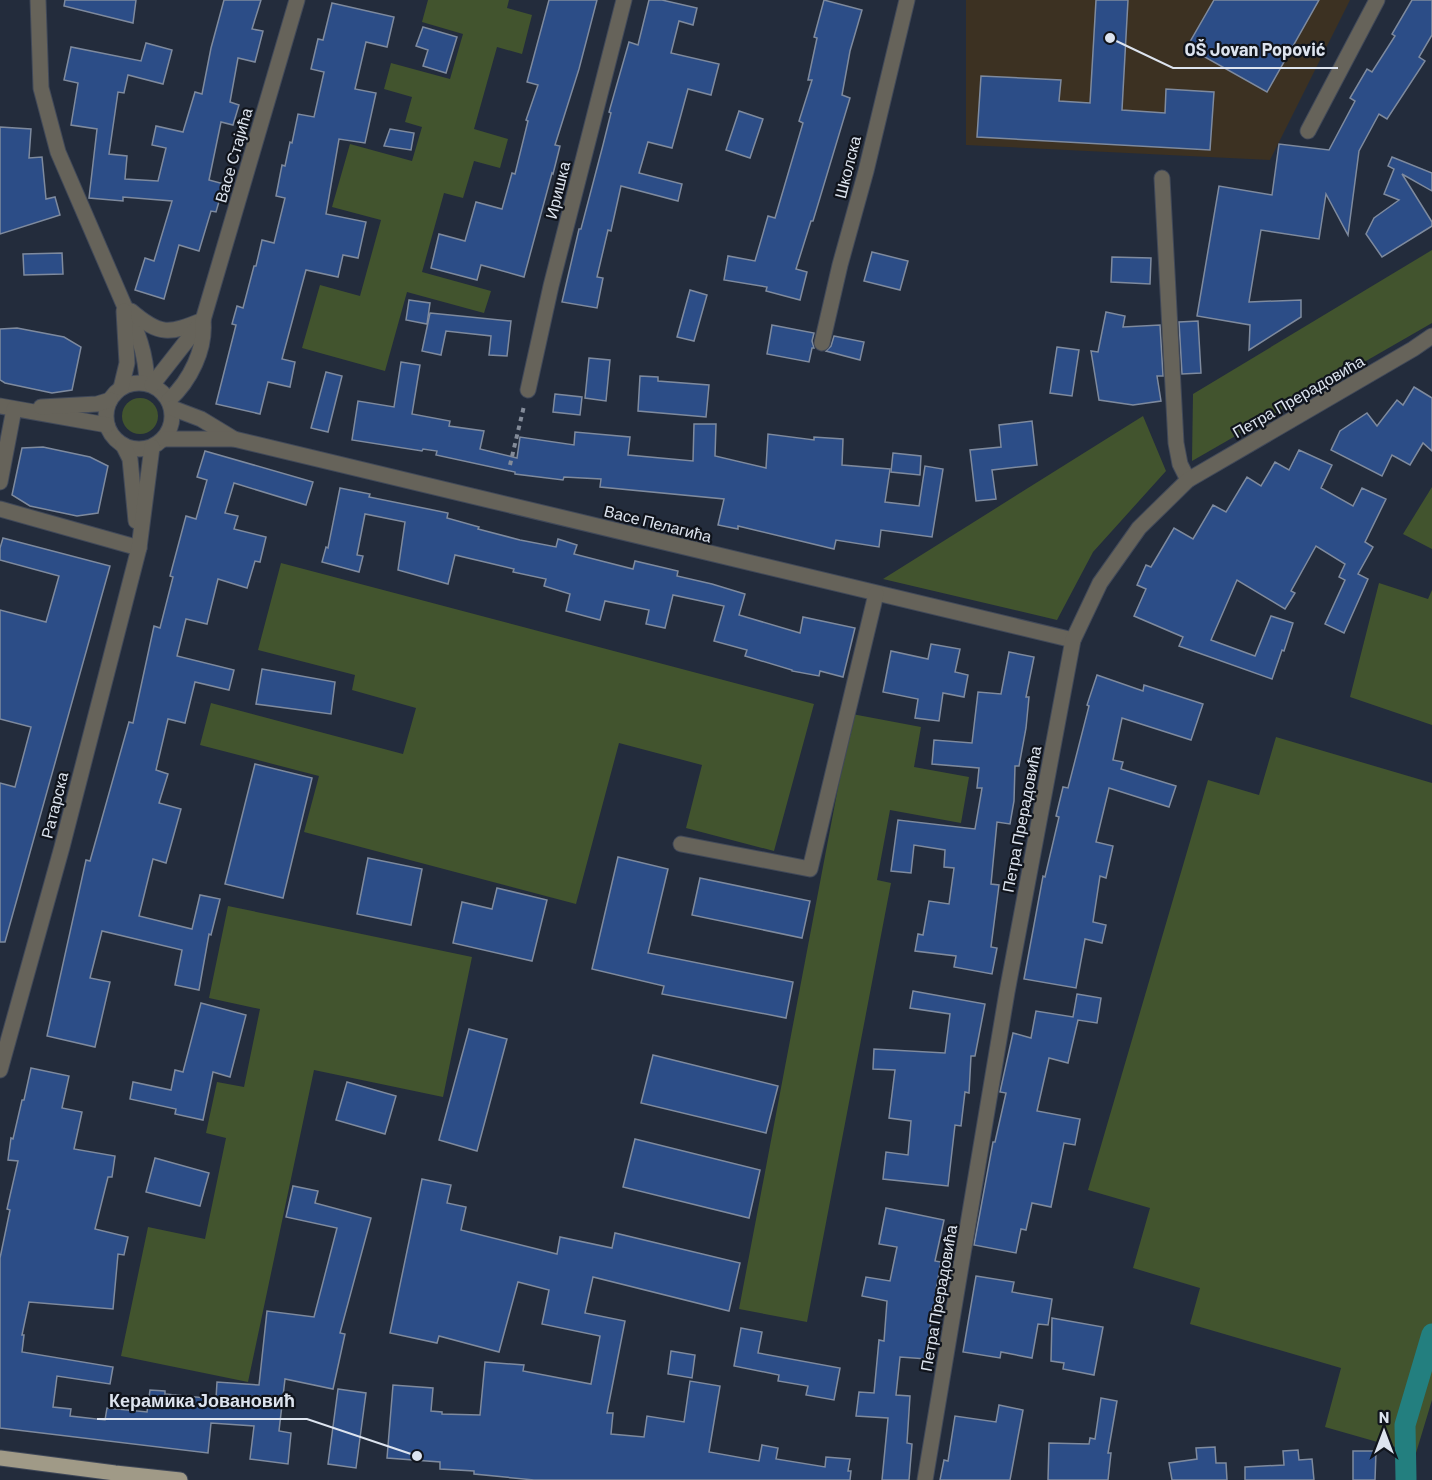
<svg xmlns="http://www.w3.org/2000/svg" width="1432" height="1480" viewBox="0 0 1432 1480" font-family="Barlow,sans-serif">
<rect width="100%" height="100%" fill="#232c3c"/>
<polygon fill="#3c3122" points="966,0 1350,0 1270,160 966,145"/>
<g fill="#42542e">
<polygon points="428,0 509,0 507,8 532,15 522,54 497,47 474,129 508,139 500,168 474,161 463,198 444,193 422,272 491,291 484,313 407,292 385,371 302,348 320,285 360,296 381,220 332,207 350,144 412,161 422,127 405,122 412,97 384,89 391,63 450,79 463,34 422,22"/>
<polygon points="1432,250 1432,323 1192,461 1193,394"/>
<circle cx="140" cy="416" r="18"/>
<polygon points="1143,416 1166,471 1093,552 1057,620 883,579"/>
<polygon points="1432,487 1432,549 1403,534"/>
<polygon points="281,563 814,704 774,851 686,828 702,765 619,743 576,904 304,832 319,776 200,745 211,703 403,754 416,708 352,690 355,675 258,650"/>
<polygon points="1379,583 1428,599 1432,590 1432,725 1350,697"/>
<polygon points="852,714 921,727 914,767 969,777 961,823 890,810 877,880 891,883 807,1322 739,1309"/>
<polygon points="1276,737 1432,783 1432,1400 1416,1453 1325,1427 1341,1368 1190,1324 1200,1288 1133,1268 1150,1208 1088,1190 1208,780 1259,795"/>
<polygon points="228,906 472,957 443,1097 314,1070 248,1382 121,1356 148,1227 205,1239 226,1138 206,1133 217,1082 244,1087 260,1009 209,998"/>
</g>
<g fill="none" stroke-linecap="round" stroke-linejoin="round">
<polyline stroke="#237f7f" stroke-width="21" points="1406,1479 1405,1425 1432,1334"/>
</g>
<g fill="#2c4d87" stroke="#7e8a9e" stroke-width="1.5">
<polygon points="65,0 136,0 133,23 64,6"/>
<polygon points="224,0 261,0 252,29 263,31 255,62 238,58 230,102 239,105 233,125 221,122 209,180 224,184 216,212 211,211 199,251 179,245 164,299 135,290 145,258 154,261 172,201 123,197 123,201 89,198 97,129 71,125 78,83 64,80 71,47 141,61 146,43 172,50 163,84 128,75 124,93 118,92 109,154 127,156 125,179 158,181 166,148 152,145 156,126 183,132 195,92 202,94 211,48"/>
<polygon points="549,0 597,0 579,69 555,145 560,146 553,174 552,173 524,277 481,265 477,280 431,268 439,234 465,241 476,202 502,209 512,173 515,174 528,121 526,120 538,85 527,82"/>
<polygon points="649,0 662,0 697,8 693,25 679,21 671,53 719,64 711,95 688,89 672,148 648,142 639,173 682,184 678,201 621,186 611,231 608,230 597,277 603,278 597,308 562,302 579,229 581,229 603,145 611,113 609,112 629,42 638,45"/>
<polygon points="824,0 862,10 850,51 842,95 850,98 813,221 811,221 796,269 807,272 800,300 766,291 767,287 724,280 728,256 755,261 768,216 775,218 803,123 799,121 812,80 808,80 817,38 814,37"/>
<polygon points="1096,0 1128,0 1122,110 1165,113 1166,89 1214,92 1210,150 977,137 981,76 1061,80 1059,101 1090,103"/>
<polygon points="1214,0 1319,0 1267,92 1187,47"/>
<polygon points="1412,0 1432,0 1432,35 1419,57 1425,61 1387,119 1379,114 1359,151 1348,235 1326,194 1319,239 1261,230 1249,302 1301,300 1301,317 1249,350 1250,325 1197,316 1219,186 1272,195 1279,144 1329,150 1355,101 1350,98 1367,69 1372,72 1395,36 1392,34"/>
<polygon points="332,3 394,17 387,47 366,42 355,89 376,93 365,143 339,139 326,214 366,222 358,258 343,255 338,277 306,270 282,359 295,362 290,387 268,382 260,414 216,404 236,325 232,324 237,306 243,308 254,266 256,266 262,240 274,243 285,198 276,196 282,165 285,166 290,142 292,143 298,114 314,117 324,72 311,69 318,39 323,40"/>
<polygon points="423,27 457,37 446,73 423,66 428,50 416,46"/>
<polygon points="739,111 763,119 750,158 726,150"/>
<polygon points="0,127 31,129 29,158 42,157 46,199 55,197 60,215 0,234"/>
<polygon points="390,129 414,133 411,150 384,146"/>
<polygon points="1392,157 1432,173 1432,191 1402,174 1432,222 1432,226 1382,257 1366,234 1374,218 1399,200 1384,194 1394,169 1388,166"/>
<polygon points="872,252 908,261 900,290 864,281"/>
<polygon points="62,253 63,274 24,275 23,254"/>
<polygon points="1112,257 1151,258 1150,284 1111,282"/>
<polygon points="690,290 707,295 694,341 677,337"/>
<polygon points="409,300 430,303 427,324 406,320"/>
<polygon points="1106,312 1125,316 1123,327 1160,325 1163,376 1157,376 1161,401 1133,405 1099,400 1091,351 1098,352"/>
<polygon points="430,313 511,321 507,356 489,355 491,336 446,331 441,355 422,351"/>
<polygon points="1198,321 1201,373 1182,374 1179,322"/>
<polygon points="772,325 814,333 812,341 814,348 812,348 809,362 767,354"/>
<polygon points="17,328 64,337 81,347 72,390 52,393 5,383 0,380 0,329"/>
<polygon points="834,336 864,342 860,360 826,351 831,346"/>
<polygon points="1057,347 1079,350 1072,396 1050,393"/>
<polygon points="589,358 610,360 606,401 585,398"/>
<polygon points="401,362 420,365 412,414 450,421 449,426 484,431 480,449 517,458 520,437 574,445 575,432 630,437 628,455 693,461 694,424 716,424 715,456 766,468 768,434 814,440 814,437 843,439 842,465 890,469 885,502 919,506 925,466 943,469 932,537 881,530 879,547 836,540 834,549 738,526 738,529 718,525 724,499 600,487 601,479 564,477 563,480 515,474 515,472 436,455 437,451 423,449 422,451 352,440 358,401 394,407"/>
<polygon points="326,372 342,376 328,432 311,428"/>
<polygon points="640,376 658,377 658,381 709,385 706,417 638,411"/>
<polygon points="1414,387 1432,398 1432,451 1423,443 1410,465 1392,455 1382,476 1331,450 1340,431 1367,413 1377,426 1397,400 1403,405"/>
<polygon points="555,394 582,397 580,415 553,412"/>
<polygon points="1032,421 1037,465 992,470 996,499 976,501 970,450 1001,447 999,425"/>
<polygon points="43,447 90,457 108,466 98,513 77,516 30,506 12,495 22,448"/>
<polygon points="1299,450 1332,465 1321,488 1353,506 1362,488 1386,499 1365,542 1373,547 1358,574 1368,579 1344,633 1325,624 1345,580 1339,577 1345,564 1316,546 1291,591 1295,593 1285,609 1237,580 1211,640 1255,656 1271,616 1293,623 1284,651 1282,650 1272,679 1179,646 1183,637 1134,616 1146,589 1137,585 1146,565 1151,567 1174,528 1193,539 1213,505 1226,512 1247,477 1261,486 1275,462 1289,470"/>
<polygon points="205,451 313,482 306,505 234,483 225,513 238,516 234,529 266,537 260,562 255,561 247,588 218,579 207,624 186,619 177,656 234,670 229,690 195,682 185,723 168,719 156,770 168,774 159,803 181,809 166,863 153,859 139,916 192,929 200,895 220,899 211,935 209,934 199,990 175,985 182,950 102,931 90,978 110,982 95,1047 47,1036 86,860 90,861 129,722 133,723 154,626 160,628 173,577 170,576 186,516 196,519 207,480 197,477"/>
<polygon points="893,453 921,456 920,475 891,472"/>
<polygon points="340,488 370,494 369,497 448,513 447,518 479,527 478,529 520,540 556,547 558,539 577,545 574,554 633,569 635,561 678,571 677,576 712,584 745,594 739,615 800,633 803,617 855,628 843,677 820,671 819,676 792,671 792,670 745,656 747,650 714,641 724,606 673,595 665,628 646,624 649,610 605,601 600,620 566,611 570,594 544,586 546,579 513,572 514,569 455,555 448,584 398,570 405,522 365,514 357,555 363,556 359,572 322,562 326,547 328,548"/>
<polygon points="3,538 110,566 5,942 0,942 0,783 15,787 31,727 0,719 0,610 46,622 59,576 0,560 0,548"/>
<polygon points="931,644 960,649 955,672 968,675 964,697 943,693 939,721 915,718 918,699 883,692 891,651 928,659"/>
<polygon points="1009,652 1034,657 1026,697 1029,697 1026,728 1019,766 1015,766 1014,801 1010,824 997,822 991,884 999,885 991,947 997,948 992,974 954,967 956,956 915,951 918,934 923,935 929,901 949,904 954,868 944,867 945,850 914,845 911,873 891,871 898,820 975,829 982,788 977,788 979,768 932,764 934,740 972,743 978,692 1001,694"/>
<polygon points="262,669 335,682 331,714 256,704"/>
<polygon points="1097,675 1143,691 1144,685 1203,704 1191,740 1122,718 1113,760 1123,762 1121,769 1176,786 1169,807 1109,788 1096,842 1113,846 1106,878 1100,876 1093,922 1106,925 1102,943 1085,939 1076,988 1024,979 1043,876 1045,877 1059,817 1056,816 1063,787 1068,788 1089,706 1087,705"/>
<polygon points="255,764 312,778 283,898 225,884"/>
<polygon points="618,857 668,869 648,953 793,982 786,1018 662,994 664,986 592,969"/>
<polygon points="368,858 422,869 411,925 357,914"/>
<polygon points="700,878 810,901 802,938 692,915"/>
<polygon points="497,888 547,900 532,961 453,943 462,902 492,909"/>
<polygon points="913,991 985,1004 975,1056 971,1056 969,1093 965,1092 961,1126 955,1125 948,1186 883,1179 886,1152 908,1155 911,1121 889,1118 895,1070 873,1069 874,1049 945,1053 950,1014 910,1008"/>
<polygon points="1077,994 1101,998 1097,1023 1078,1020 1068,1063 1049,1058 1037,1111 1080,1119 1075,1145 1064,1143 1051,1207 1032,1203 1026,1230 1021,1229 1016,1253 974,1245 993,1142 995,1142 1006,1093 1000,1092 1013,1033 1031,1038 1036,1011 1073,1017"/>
<polygon points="201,1003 246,1015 230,1077 213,1072 203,1120 175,1114 176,1109 130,1099 133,1082 171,1090 175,1070 183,1072"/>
<polygon points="469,1029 507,1039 477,1151 439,1140"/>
<polygon points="653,1055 778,1086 766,1133 641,1103"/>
<polygon points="31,1068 69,1076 62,1108 82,1112 74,1149 115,1156 112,1177 108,1177 95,1229 128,1237 124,1255 118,1254 113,1309 29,1302 22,1335 24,1335 22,1352 113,1367 110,1384 57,1376 53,1407 71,1409 70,1416 105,1420 107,1408 147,1412 150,1390 165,1391 165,1394 216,1399 217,1382 259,1385 267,1311 314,1317 337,1228 286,1217 293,1186 318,1191 315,1203 371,1218 340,1333 345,1334 333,1389 285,1379 279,1431 291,1433 288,1464 250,1459 254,1426 211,1423 208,1453 0,1428 0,1258 10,1210 7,1209 18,1161 8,1160 11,1138 13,1139 22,1100 24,1100"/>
<polygon points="347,1082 396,1096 385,1134 336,1120"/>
<polygon points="635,1139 760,1170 749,1218 623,1187"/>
<polygon points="155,1158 209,1173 200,1206 146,1192"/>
<polygon points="422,1179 451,1185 447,1203 466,1207 461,1230 557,1254 560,1237 612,1248 615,1233 740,1263 729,1311 593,1277 585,1313 625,1321 607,1413 613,1413 611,1434 644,1437 647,1416 684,1422 690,1381 720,1386 709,1452 759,1461 762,1445 778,1448 776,1459 825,1467 826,1457 850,1459 848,1471 851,1471 850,1480 534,1480 474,1474 474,1471 440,1469 440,1462 387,1458 393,1385 433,1388 431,1411 442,1412 442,1414 480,1415 485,1362 524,1365 523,1371 591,1384 600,1336 542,1324 549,1290 518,1282 499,1352 439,1336 437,1343 390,1333"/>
<polygon points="886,1208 944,1220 935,1261 941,1262 936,1290 939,1291 935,1310 932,1309 927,1359 900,1357 896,1395 910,1396 907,1443 912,1444 909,1480 882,1480 888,1418 856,1416 859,1392 874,1393 879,1340 884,1341 887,1301 862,1296 866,1277 890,1281 897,1247 879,1244"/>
<polygon points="976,1276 1014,1282 1012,1292 1052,1299 1048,1325 1038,1324 1032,1358 1001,1352 1000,1358 963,1352"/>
<polygon points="1052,1318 1103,1327 1094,1375 1063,1369 1064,1363 1051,1361"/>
<polygon points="741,1328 762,1332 758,1353 840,1368 834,1400 806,1395 808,1386 778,1381 779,1375 734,1366"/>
<polygon points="671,1351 695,1355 692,1378 668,1374"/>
<polygon points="338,1389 366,1393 356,1468 328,1464"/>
<polygon points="1101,1398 1117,1401 1108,1453 1111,1453 1108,1480 1048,1480 1049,1443 1089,1444 1090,1438 1095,1439"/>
<polygon points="999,1405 1023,1410 1010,1480 940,1480 944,1460 948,1461 955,1416 996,1422"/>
<polygon points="1215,1447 1216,1463 1226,1463 1227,1480 1172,1480 1169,1463 1197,1459 1196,1448"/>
<polygon points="1298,1450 1299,1460 1312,1459 1314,1480 1245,1480 1245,1467 1284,1465 1283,1451"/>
<polygon points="1353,1451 1376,1451 1375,1480 1353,1480"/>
</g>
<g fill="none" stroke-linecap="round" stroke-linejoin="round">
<g stroke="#414959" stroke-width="17">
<g id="minor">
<path d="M38 0 41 88 58 152 124 305C138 331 146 354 147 383"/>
<polyline points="1308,131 1377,0"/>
<polyline points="1162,178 1176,443 1180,464 1188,480"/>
<path d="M131 311C160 336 169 334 203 320"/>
<polyline points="822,343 840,265 866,171 907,0"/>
<circle cx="139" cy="416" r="33"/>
<polyline points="152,385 203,320"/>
<polyline points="121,388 127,363 124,311"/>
<polyline points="528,390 551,286 624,0"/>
<path d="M169 400C190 381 206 349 203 320L297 0"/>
<polyline points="0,406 107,425"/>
<polyline points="41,407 97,404 110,400"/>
<polyline points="172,408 201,419 234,439"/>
<polyline points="163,439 234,439 1073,640"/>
<polyline points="123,445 130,459 136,521"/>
<polyline points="0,482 14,409"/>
<polyline points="0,509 139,548"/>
<polyline points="681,844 810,869 876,594"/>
<polyline points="0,1070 62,847 139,548 152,447"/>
<polyline points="925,1480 1007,992 1073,640 1100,583 1139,528 1188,480 1413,349 1432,336"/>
</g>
</g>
<g stroke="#414959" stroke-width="17">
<polyline id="major" points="0,1458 115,1473 180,1480"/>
</g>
<polyline stroke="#838b99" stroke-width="4" stroke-dasharray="4.5 4.5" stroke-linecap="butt" points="510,465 524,406"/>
<use href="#minor" stroke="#66635a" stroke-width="15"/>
<use href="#major" stroke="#a09a87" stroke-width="15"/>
</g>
<g text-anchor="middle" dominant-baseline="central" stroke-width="4.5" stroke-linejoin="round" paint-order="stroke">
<g font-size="16" fill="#dde4ef" stroke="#10141c">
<text transform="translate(233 155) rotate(-74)">Васе Стајића</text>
<text transform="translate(847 167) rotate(-76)">Школска</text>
<text transform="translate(557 190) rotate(-76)">Иришка</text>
<text transform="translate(1298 396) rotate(-30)">Петра Прерадовића</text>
<text transform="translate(658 523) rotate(14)">Васе Пелагића</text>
<text transform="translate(54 805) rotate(-76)">Ратарска</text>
<text transform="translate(1021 819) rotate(-79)">Петра Прерадовића</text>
<text transform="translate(938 1298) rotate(-80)">Петра Прерадовића</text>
</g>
</g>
<path fill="none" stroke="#dde4ef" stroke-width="2" d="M1110 38L1173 68H1338M417 1456L307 1419H97"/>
<g fill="#dde4ef" stroke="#10141c" stroke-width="2">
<circle cx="1110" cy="38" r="6"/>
<circle cx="417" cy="1456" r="6"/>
</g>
<g font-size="18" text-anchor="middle" font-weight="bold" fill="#dde4ef" stroke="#10141c" stroke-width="4.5" stroke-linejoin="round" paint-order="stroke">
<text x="1255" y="56">OŠ Jovan Popović</text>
<text x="202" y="1407">Керамика Јовановић</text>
</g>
<g transform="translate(1384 1432)" stroke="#10141c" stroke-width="4.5" paint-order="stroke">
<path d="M0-4.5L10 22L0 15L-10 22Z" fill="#dde4ef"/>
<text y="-9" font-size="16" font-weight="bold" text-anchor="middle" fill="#dde4ef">N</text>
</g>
</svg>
